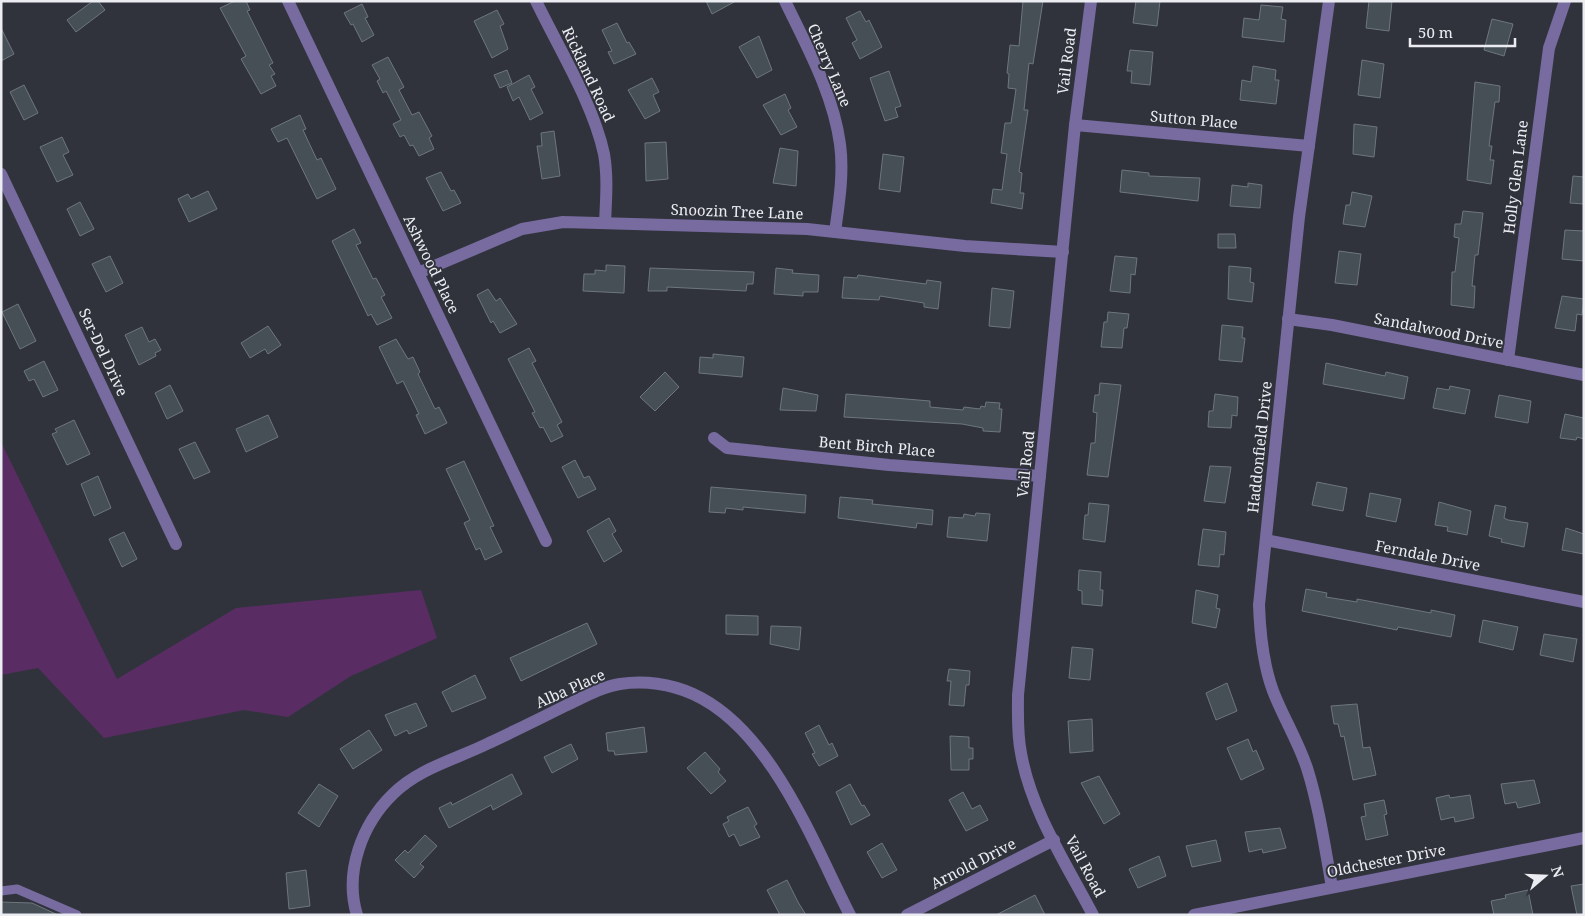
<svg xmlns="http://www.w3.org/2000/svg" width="1585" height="916" viewBox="0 0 1585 916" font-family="'Noto Serif',serif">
<rect width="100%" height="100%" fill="#30333b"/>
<polygon fill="#592d64" points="1,442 117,679 236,608 421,590 437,638 351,676 288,717 244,710 104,738 38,668 1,675"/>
<g fill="#474f56" stroke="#6e767e">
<polygon points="93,1 98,1 105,10 76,32 67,20"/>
<polygon points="235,1 246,1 250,10 247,11 273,63 269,65 275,74 271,76 276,86 261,94 241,59 246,56 220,8"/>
<polygon points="706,1 736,1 712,14"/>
<polygon points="1023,1 1043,1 1033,64 1029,63 1024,110 1028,110 1019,172 1022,173 1020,193 1024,193 1022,209 991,203 993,189 1002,190 1007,154 1001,153 1005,123 1011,123 1016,89 1008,88 1009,74 1007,73 1010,45 1019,46"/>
<polygon points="1136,1 1160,1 1157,26 1133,23"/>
<polygon points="1369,1 1392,1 1389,31 1366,28"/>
<polygon points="362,4 368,17 365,18 374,35 362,42 353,24 351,25 344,13"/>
<polygon points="1261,5 1283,7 1281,19 1286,20 1284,42 1242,37 1244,18 1259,20"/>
<polygon points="497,10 504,24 500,26 508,49 492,58 474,21"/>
<polygon points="860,11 866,22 869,20 882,47 860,59 852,43 857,40 846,18"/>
<polygon points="1492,19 1513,24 1504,56 1484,50"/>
<polygon points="617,23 627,43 629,42 636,54 614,64 608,52 612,51 602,30"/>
<polygon points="1,28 14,54 1,61"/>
<polygon points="759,36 772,70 757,78 739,47"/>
<polygon points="1130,50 1153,52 1150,85 1131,83 1132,71 1127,71"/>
<polygon points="388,57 404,87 399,90 412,115 419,112 432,136 429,138 434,149 419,156 413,145 410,146 404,135 400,137 393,124 401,120 386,91 383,93 377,81 380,79 372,65"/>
<polygon points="1362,60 1384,64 1380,98 1358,95"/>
<polygon points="1253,66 1276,70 1275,80 1279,80 1276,104 1240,100 1242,80 1251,82"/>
<polygon points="507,70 512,83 500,88 494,75"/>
<polygon points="889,71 901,106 895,108 898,117 885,121 870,78"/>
<polygon points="529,75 535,87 531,89 543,113 530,120 519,97 513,101 507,87"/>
<polygon points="652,78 659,92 653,95 660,111 645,119 628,90"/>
<polygon points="1475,82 1500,86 1499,102 1495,102 1489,146 1492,146 1490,160 1494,160 1491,184 1467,180"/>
<polygon points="24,85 38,113 24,120 10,92"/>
<polygon points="785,94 791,108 788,110 797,127 781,135 763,105"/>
<polygon points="300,115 306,129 303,130 317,160 321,158 336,189 317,199 287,138 278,142 271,129"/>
<polygon points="1354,124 1377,127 1374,157 1353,154"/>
<polygon points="554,131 560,176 542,179 537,146 542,146 541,133"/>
<polygon points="62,137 69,152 63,155 73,175 57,182 40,147"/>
<polygon points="666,142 668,179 646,181 645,143"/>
<polygon points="780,148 798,151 796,186 773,183"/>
<polygon points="883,154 904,157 900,192 879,189"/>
<polygon points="1122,170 1149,173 1149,176 1200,178 1198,201 1120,192"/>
<polygon points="441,172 451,191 454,190 461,203 443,211 426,178"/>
<polygon points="1573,176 1584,177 1584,204 1570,203"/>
<polygon points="1248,183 1262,185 1260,208 1230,206 1232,185 1248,187"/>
<polygon points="208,191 217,209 189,222 178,199 188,194 191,199"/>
<polygon points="1352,192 1372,196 1365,227 1343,224 1346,205 1350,205"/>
<polygon points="80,202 94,229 80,236 67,209"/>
<polygon points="1463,211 1483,213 1478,255 1475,255 1472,286 1475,286 1474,308 1451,305 1452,272 1455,272 1459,238 1454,237 1455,224 1461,224"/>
<polygon points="354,229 361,243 356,245 373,279 376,278 385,295 381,297 392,318 377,325 371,314 368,316 332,241"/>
<polygon points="1565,230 1584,231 1584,261 1562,259"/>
<polygon points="1218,234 1235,234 1236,248 1218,248"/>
<polygon points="1339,251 1361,254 1357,285 1335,283"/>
<polygon points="110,256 123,283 106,292 92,264"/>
<polygon points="1115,256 1137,258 1135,275 1131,274 1130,293 1110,291"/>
<polygon points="606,265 625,266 624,293 583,291 584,274 595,274 595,270 606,271"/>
<polygon points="1229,266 1251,268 1250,282 1254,283 1252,302 1228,299"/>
<polygon points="650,268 754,272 753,284 747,284 746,291 667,287 667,291 648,291"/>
<polygon points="776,268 793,270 792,273 819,275 818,292 803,292 803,296 774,294"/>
<polygon points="858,275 926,284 927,280 941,282 938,309 924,307 924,303 880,296 879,300 842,298 844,277 857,278"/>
<polygon points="992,288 1014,291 1010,328 989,326"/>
<polygon points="488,289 496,301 500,298 517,324 500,333 493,321 491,323 477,295"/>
<polygon points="1562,296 1584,299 1582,315 1577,314 1575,331 1555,328"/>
<polygon points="18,304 36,341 20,349 2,312"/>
<polygon points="1108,312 1129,314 1127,328 1124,328 1122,348 1101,347 1104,322 1107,322"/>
<polygon points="1222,325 1243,327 1242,338 1245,338 1242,362 1219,360"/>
<polygon points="268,326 281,345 268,354 265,349 250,358 241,343"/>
<polygon points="142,327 149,342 155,339 161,350 155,353 156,356 139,365 125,335"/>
<polygon points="396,339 408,359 413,357 420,372 418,374 435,409 439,407 447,423 425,434 416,415 419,414 403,381 397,384 379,347"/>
<polygon points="529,348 536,361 532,363 562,422 557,425 563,436 551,442 543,427 540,428 532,413 535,412 508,359"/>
<polygon points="713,354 744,357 742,377 699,373 700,357 713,358"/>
<polygon points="44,361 58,390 43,397 34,379 29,381 24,371"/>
<polygon points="1326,363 1385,376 1386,372 1408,377 1404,399 1323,384"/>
<polygon points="665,372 679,387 655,411 640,397"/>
<polygon points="1100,383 1121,385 1108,477 1087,475 1091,443 1095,443 1097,413 1093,412 1095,395 1099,395"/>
<polygon points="170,385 183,411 167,419 155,393"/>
<polygon points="1450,386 1470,390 1465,414 1433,408 1437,388 1449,390"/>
<polygon points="783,388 818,395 816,411 780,410"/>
<polygon points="846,394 930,401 930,407 963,410 964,407 980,409 981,406 985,407 986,402 1000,403 999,409 1002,409 1000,432 983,431 983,428 962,424 844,417"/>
<polygon points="1215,394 1238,397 1237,416 1232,415 1231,428 1208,427 1209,411 1213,411"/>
<polygon points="1499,395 1531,401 1528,423 1495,417"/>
<polygon points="1565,414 1584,418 1584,439 1577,437 1576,440 1560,438"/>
<polygon points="268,415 278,437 246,452 236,429"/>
<polygon points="74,420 90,454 67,465 52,434 57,432 55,429"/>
<polygon points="195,442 210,472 194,479 179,449"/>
<polygon points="575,460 584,478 589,476 596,489 578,498 562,467"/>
<polygon points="464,461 494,526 490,527 502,552 485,560 480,548 476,550 464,523 470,520 446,469"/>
<polygon points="1210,466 1231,467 1225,503 1204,501"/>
<polygon points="98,476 111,508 94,516 81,484"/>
<polygon points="1317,482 1347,488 1343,511 1312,505"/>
<polygon points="711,487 806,495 805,513 743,507 743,510 726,508 725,513 709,512"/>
<polygon points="1370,493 1401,499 1396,522 1366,516"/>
<polygon points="840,497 873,500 872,504 933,510 932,525 917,523 916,528 838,518"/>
<polygon points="1439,502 1471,511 1467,535 1447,531 1448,527 1435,525"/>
<polygon points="1089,503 1109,505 1105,542 1083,539 1085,515 1088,515"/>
<polygon points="1495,505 1506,507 1504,518 1508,520 1528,523 1524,547 1501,542 1502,539 1489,536"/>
<polygon points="976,513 990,514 987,541 947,537 949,517 963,518 964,514 975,516"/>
<polygon points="609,518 616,531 612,534 622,551 604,562 587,531"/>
<polygon points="1566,528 1584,534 1584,554 1562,550"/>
<polygon points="1203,529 1226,532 1224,555 1220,554 1219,567 1198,565"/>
<polygon points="124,532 137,559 122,567 109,539"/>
<polygon points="1079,570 1101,572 1100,590 1103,590 1102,606 1082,604 1082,591 1078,590"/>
<polygon points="1306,589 1327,593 1326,597 1357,602 1357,599 1431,613 1431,610 1455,615 1451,637 1398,627 1397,630 1302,611"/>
<polygon points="1196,590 1218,595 1216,608 1220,609 1216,628 1192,623"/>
<polygon points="726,615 758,616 758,635 726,634"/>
<polygon points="1483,620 1518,627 1513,650 1479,642"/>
<polygon points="587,623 597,644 521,681 510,658"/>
<polygon points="771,626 801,627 799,650 770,644"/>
<polygon points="1544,634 1577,639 1573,662 1540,655"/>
<polygon points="1072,647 1093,649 1090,680 1069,678"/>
<polygon points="949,669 970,671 969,685 966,685 964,706 949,705 951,681 947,681"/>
<polygon points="475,675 486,698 452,712 442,692"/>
<polygon points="1227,683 1237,711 1216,720 1206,693"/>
<polygon points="416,703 427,726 409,734 407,730 395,736 385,715"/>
<polygon points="1357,704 1363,748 1370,747 1376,775 1353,780 1344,736 1341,737 1338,724 1334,724 1331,706"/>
<polygon points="1092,719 1093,751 1070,753 1068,721"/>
<polygon points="819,725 829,745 832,743 838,756 819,766 812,754 815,753 805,733"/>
<polygon points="644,727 647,752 615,755 614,751 608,751 606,733"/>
<polygon points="369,730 382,750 353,769 340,749"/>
<polygon points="950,736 969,737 969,748 973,748 973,759 969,759 969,770 951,770"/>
<polygon points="1248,739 1253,752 1256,750 1264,769 1241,780 1227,748"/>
<polygon points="571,744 578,759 552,773 544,757"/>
<polygon points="705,752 720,769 718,772 726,781 711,794 687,768"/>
<polygon points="512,774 522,794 493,810 491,805 449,828 439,808 451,802 452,805"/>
<polygon points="1099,776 1120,814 1104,824 1081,783"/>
<polygon points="1534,780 1540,803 1518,808 1516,802 1505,804 1501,784"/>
<polygon points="319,784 338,796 319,827 298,813"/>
<polygon points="850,784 862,806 864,805 870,815 851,825 836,792"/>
<polygon points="963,792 972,809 980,805 988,820 966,831 949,800"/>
<polygon points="1449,795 1450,798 1470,795 1474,818 1455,822 1454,817 1441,820 1436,798"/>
<polygon points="1384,800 1387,814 1384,815 1388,835 1366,840 1361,817 1366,816 1364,804"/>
<polygon points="748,807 757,824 754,826 760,837 740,846 734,834 729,837 723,824 729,821 727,817"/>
<polygon points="1280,828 1286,848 1263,853 1262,849 1249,852 1245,832"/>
<polygon points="425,835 437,846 420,864 424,867 414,878 395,860 405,850 408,853"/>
<polygon points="1216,840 1221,861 1192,867 1186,846"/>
<polygon points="882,843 897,870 882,878 867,852"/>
<polygon points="1159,856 1166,876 1138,888 1129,869"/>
<polygon points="306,870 310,906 289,909 286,873"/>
<polygon points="787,880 798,902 806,915 780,915 767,890"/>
<polygon points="1584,884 1584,915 1577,915 1571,886"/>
<polygon points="1528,890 1533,915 1494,915 1491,901 1506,898 1505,895"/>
<polygon points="1035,895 1045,915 996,915"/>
<polygon points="1,902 32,903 58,915 1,915"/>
</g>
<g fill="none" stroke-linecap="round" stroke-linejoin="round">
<polyline stroke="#776ba0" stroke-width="9" points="1,891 17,889 77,915"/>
<g stroke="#776ba0" stroke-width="12">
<polyline points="288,1 546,541"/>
<path d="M536 1C559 49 593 103 604 154 608 177 606 200 605 223"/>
<path d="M785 1C807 47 833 93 840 144 844 173 839 203 835 232"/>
<path d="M1329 1 1299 217 1259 605C1260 634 1263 664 1273 691 1283 717 1298 741 1307 768 1319 806 1325 848 1332 887"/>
<polyline points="1075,125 1309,146"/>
<polyline points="1,174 176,544"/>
<polyline points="418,273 522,229 563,222 807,229 965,246 1063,252"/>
<polyline points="1288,319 1332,325 1584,375"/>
<polyline points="1508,360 1549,48 1565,1"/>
<polyline points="714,438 727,448 889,465 1040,476"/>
<polyline points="1266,540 1584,602"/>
<path d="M357 915C344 872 362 824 393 794 419 768 457 759 489 743 515 731 541 718 567 705 584 697 601 687 620 684 644 680 671 684 693 694 771 729 813 843 850 915"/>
<polyline points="907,915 1054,840"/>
<polyline points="1194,915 1584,838"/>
</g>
<path stroke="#776ba0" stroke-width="12" d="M1091 1 1075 125 1018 695C1018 715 1017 734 1021 753 1031 811 1066 863 1093 915"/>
</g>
<g text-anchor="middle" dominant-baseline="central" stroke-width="4" stroke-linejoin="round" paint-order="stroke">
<g font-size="15" fill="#ebedf2" stroke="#30333b">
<text transform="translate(1066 61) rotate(-83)">Vail Road</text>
<text transform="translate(830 65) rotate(67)">Cherry Lane</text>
<text transform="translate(589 74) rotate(65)">Rickland Road</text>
<text transform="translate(1194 119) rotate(5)">Sutton Place</text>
<text transform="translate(1515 177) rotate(-83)">Holly Glen Lane</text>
<text transform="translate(737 211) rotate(2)">Snoozin Tree Lane</text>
<text transform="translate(432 264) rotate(64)">Ashwood Place</text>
<text transform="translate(1439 330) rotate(11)">Sandalwood Drive</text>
<text transform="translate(104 352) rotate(65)">Ser-Del Drive</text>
<text transform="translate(877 446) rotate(5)">Bent Birch Place</text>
<text transform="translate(1259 447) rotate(-84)">Haddonfield Drive</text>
<text transform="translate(1025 464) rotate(-84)">Vail Road</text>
<text transform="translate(1428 555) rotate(11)">Ferndale Drive</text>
<text transform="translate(570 688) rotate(-24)">Alba Place</text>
<text transform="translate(1386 860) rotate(-11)">Oldchester Drive</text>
<text transform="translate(973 863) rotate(-27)">Arnold Drive</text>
<text transform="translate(1086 866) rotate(62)">Vail Road</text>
</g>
</g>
<rect width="1585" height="916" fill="none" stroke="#ebedf2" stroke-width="5"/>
<g transform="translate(1545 876) rotate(71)" stroke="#30333b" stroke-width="4" paint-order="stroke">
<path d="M0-4L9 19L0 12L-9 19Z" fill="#ebedf2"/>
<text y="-8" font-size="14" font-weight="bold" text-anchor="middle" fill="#ebedf2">N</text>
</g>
<path d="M1410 38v8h105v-8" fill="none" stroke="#ebedf2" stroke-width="2.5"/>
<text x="1418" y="38" font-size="15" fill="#ebedf2" stroke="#30333b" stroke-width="4" paint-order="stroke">50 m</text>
</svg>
